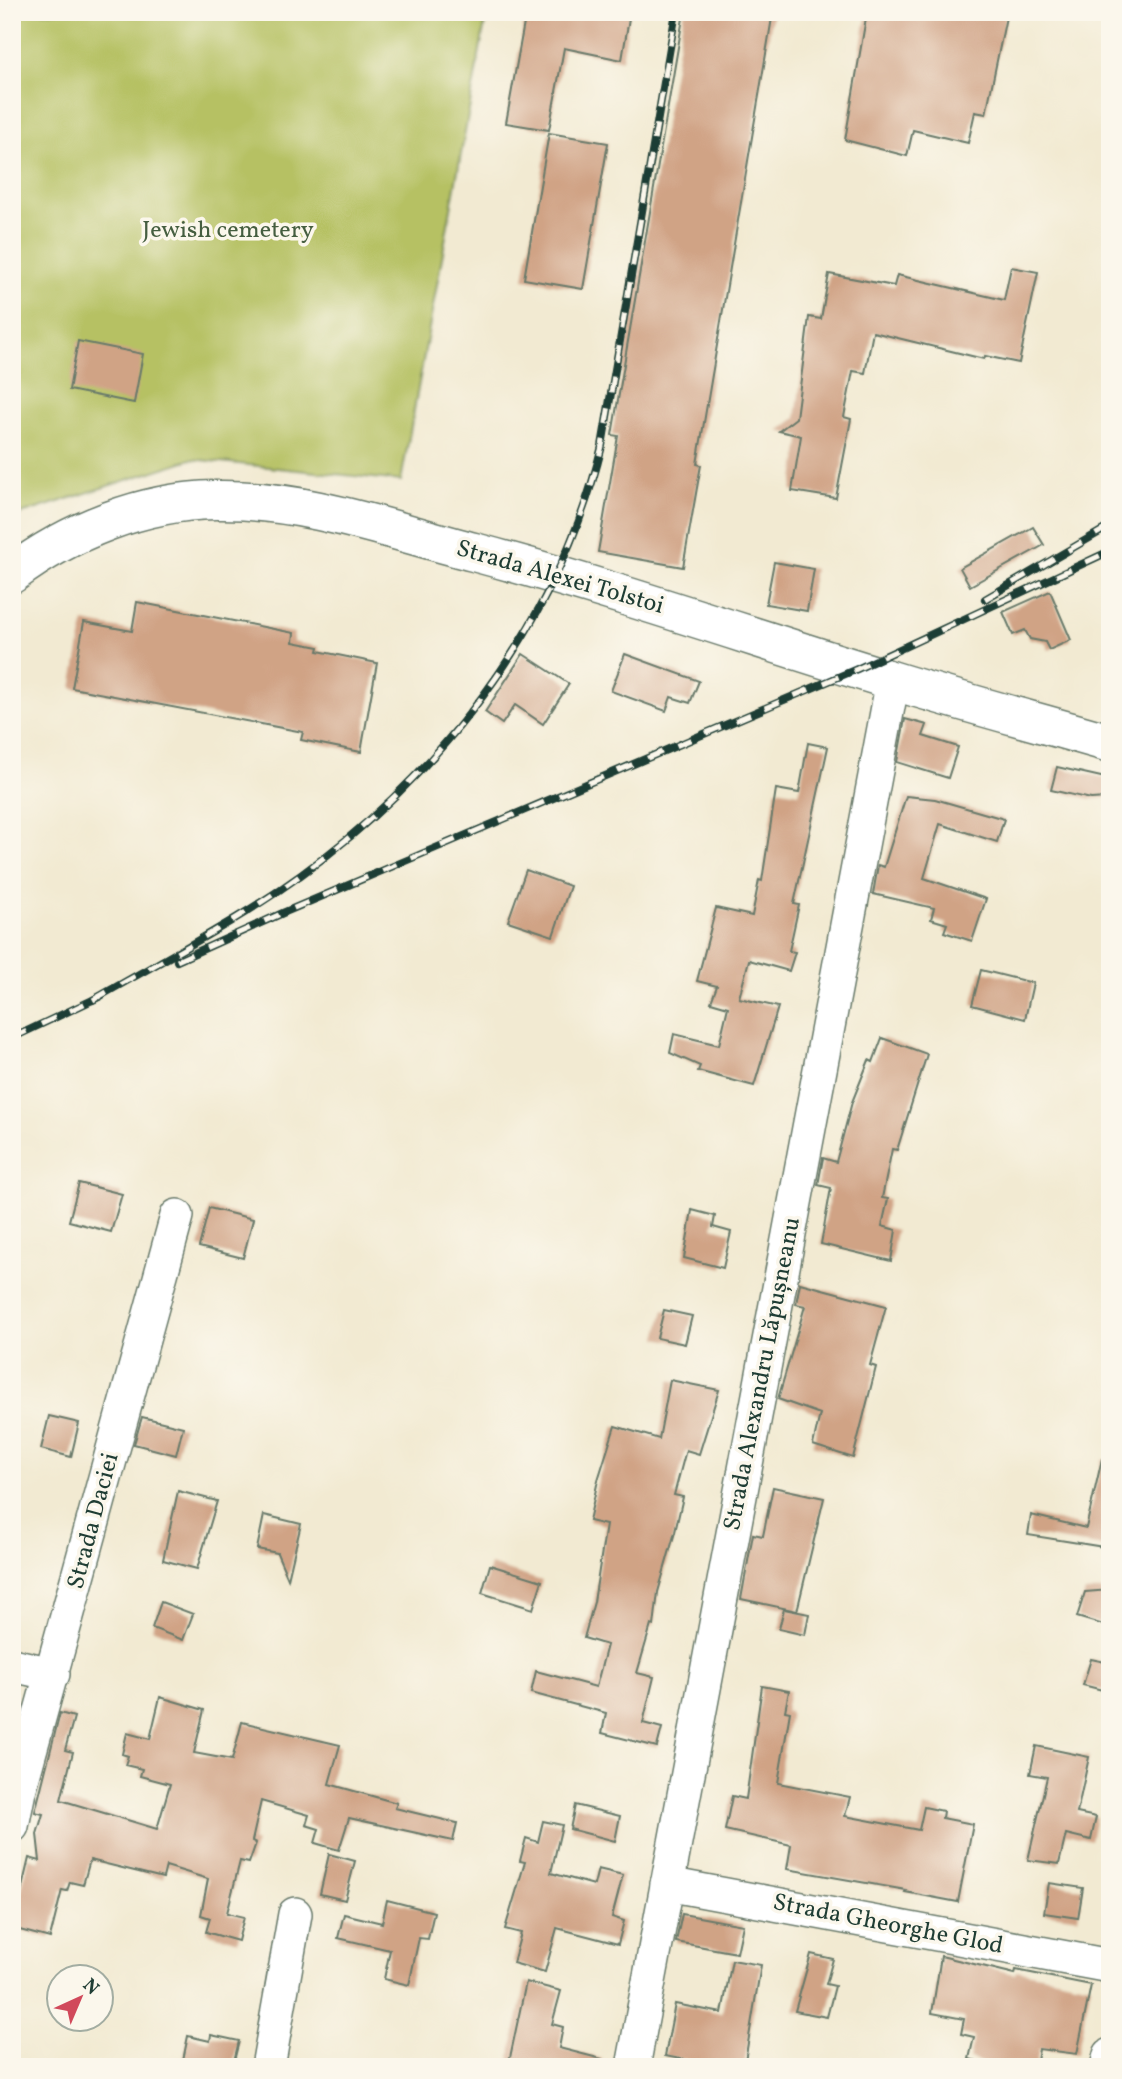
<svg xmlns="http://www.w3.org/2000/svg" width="1122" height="2079" viewBox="0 0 1122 2079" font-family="Vollkorn,serif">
<rect width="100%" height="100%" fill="#fbf7ec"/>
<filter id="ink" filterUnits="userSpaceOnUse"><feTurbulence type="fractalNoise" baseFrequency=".0143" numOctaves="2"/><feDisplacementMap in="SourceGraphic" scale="14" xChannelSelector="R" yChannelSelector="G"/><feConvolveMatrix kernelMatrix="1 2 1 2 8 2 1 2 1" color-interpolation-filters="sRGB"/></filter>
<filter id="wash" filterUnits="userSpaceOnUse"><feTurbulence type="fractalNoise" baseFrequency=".00686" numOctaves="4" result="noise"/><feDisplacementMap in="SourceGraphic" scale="28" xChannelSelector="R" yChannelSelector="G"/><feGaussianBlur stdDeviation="1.57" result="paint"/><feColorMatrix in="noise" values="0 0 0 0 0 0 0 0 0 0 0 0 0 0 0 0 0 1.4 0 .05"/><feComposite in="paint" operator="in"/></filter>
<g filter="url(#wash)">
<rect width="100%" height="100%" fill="#f2ead2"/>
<polygon fill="#b6c163" stroke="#6a7f4c" stroke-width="2" points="12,12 487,12 401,481 191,459 12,517"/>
<g id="blocks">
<g fill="#d0a385">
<polygon points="526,12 630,12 622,60 564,48 549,130 506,123"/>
<polygon points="684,12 773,12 697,464 701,465 683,567 598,552 618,436 612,435"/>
<polygon points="867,12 1007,12 986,114 975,112 968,143 913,130 907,156 845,140"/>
<polygon points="549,133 608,143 583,289 524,279"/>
<polygon points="1011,267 1038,272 1019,363 985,356 984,359 873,332 865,373 853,371 844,417 851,419 836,498 792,491 801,436 779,431 796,418 809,317 821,319 829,274 894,286 897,275 1004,300"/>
<polygon points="78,341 143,354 134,403 69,390"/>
<polygon points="1033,527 1044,545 970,586 960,568"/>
<polygon points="774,562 814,569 807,611 766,604"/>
<polygon points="1050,591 1071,640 1049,650 1045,642 1030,639 1025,630 1013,635 1003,612"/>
<polygon points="137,602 294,633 293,642 319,647 318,651 377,663 361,752 301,740 303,732 72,688 84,622 132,631"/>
<polygon points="523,654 569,684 543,724 515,705 502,724 485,712"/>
<polygon points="625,654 699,681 690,703 671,697 666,711 611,691"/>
<polygon points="905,719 927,725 923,736 958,747 948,778 897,762"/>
<polygon points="808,743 828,747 794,904 799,905 789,951 795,952 789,971 749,960 739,998 778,1007 754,1086 698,1071 700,1066 670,1053 674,1034 719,1045 728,1007 711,1002 717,986 697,981 716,908 752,916 759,880 762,881 776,789 799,793"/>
<polygon points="1057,767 1110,779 1106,798 1091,799 1051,790"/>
<polygon points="906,796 935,799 1004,819 997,842 940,824 924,878 986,899 972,941 944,932 947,924 931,919 934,908 873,894 878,865 884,867"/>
<polygon points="526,870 570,886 553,936 508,921"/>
<polygon points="981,970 1033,983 1025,1019 972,1005"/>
<polygon points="882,1038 927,1054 897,1150 892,1149 882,1198 888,1199 882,1226 896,1230 891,1261 821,1244 831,1188 818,1185 823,1158 836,1162 852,1102 869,1060 873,1062"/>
<polygon points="79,1183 122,1194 111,1232 69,1221"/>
<polygon points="209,1208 253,1219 243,1258 199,1247"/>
<polygon points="692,1210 715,1216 713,1227 731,1232 723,1268 684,1258"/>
<polygon points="800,1283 886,1306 870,1365 876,1367 853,1458 813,1445 820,1414 778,1399 805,1306 796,1304"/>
<polygon points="664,1310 692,1316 685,1344 657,1338"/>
<polygon points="670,1380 719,1390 699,1454 686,1450 674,1495 683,1497 675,1532 658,1592 654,1626 651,1625 637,1673 654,1677 643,1723 662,1728 657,1747 602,1733 606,1713 531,1693 536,1671 596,1687 607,1645 584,1638 594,1602 606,1525 589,1521 598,1480 615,1426 659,1439"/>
<polygon points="49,1416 79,1423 71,1457 41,1449"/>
<polygon points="142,1417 183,1427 176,1455 134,1444"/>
<polygon points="1102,1459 1110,1460 1110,1548 1028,1535 1031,1515 1086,1528"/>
<polygon points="773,1487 824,1498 797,1611 741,1599 753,1534 763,1536"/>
<polygon points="178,1491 217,1501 197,1569 163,1560"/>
<polygon points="264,1515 301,1524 288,1579 277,1553 257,1549"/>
<polygon points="490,1565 542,1581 533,1609 482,1593"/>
<polygon points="1110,1590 1110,1627 1077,1617 1085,1592"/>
<polygon points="161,1602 193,1614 183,1640 152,1628"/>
<polygon points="784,1609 809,1614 805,1635 779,1629"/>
<polygon points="1091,1659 1110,1663 1110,1692 1083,1685"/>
<polygon points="762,1686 789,1691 785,1711 790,1712 778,1783 850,1797 845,1816 919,1830 924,1807 943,1811 942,1818 973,1824 958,1902 905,1892 906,1890 787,1869 791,1845 725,1830 732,1796 746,1799"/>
<polygon points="160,1697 204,1710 194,1753 232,1760 242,1722 340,1745 329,1784 397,1803 395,1808 457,1823 453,1841 349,1818 339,1850 315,1843 319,1829 306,1825 309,1815 261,1801 252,1841 256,1843 249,1863 240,1861 227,1913 244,1917 238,1941 206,1932 210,1918 201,1915 208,1879 166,1866 163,1878 90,1860 83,1885 70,1882 67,1891 62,1890 50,1938 12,1928 12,1894 20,1896 29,1858 40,1861 37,1834 43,1814 35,1812 60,1713 74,1717 65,1750 73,1752 61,1800 157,1829 170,1784 140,1776 142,1769 125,1765 128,1756 122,1754 127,1733 150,1739"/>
<polygon points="1036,1746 1089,1757 1077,1813 1096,1817 1091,1840 1066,1834 1059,1864 1028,1860 1047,1777 1030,1774"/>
<polygon points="575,1805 620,1816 615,1841 570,1829"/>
<polygon points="543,1821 562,1825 551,1873 594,1885 598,1869 623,1875 612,1917 624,1921 618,1944 557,1928 545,1972 513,1963 521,1933 505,1929 525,1862 520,1861 526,1838 538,1842"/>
<polygon points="329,1854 355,1861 345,1900 320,1894"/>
<polygon points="1049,1883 1083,1888 1078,1918 1044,1913"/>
<polygon points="387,1900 434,1912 428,1939 419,1938 409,1985 384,1979 390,1950 338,1938 344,1914 382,1923"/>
<polygon points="682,1914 743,1925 737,1953 676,1942"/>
<polygon points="811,1954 833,1959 826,1984 835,1986 827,2017 795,2011"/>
<polygon points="941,1956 1015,1974 1016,1970 1091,1985 1077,2054 1039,2049 1036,2067 1000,2067 969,2059 974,2037 961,2034 964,2019 932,2013"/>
<polygon points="732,1960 761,1965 744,2067 690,2067 691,2061 665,2056 675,2004 722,2013"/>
<polygon points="526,1982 561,1991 552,2024 563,2027 559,2048 602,2059 601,2067 508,2067"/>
<polygon points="211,2035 239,2041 233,2065 216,2061 213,2067 183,2060 188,2036 210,2041"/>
</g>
</g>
</g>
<g filter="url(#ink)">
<use href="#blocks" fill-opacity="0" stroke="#697a6b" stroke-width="2"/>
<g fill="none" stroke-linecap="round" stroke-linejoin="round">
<g stroke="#697a6b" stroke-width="36">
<g id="minor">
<polyline points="12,1665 53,1674"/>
<polyline points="12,1826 19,1791 177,1216"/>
<polyline points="667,1884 1110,1966"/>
<polyline points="268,2067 295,1914"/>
<polyline points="633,2067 893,680"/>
<polyline points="1107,2067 1110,2055"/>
</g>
</g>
<g stroke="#697a6b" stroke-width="41">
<path id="major" d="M12 574C69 531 143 501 215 500 303 498 390 530 474 552 616 590 754 638 894 681 965 703 1038 722 1110 743"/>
</g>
<use href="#minor" stroke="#fff" stroke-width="33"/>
<use href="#major" stroke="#fff" stroke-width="38"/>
<g stroke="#1f3d34" stroke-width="8">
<g id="rail">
<polyline points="985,599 1110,526"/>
<polyline points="177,961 285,912 857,669 1110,551"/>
<path d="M93 1000C145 970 198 942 249 910 418 804 554 642 602 446L676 12"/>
<polyline points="12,1038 101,996"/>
</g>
</g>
<use href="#rail" stroke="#fbf7ec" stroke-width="5" stroke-dasharray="16" stroke-linecap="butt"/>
</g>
</g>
<g text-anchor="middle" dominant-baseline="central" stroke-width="7" stroke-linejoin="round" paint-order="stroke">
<g font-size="24" fill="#455e40" stroke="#fbf7ec">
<text x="228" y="231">Jewish cemetery</text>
</g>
<g font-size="24" fill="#1f3d34" stroke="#fbf7ec">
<text transform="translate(560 578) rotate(16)">Strada Alexei Tolstoi</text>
<text transform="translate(763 1374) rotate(-79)">Strada Alexandru Lăpușneanu</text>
<text transform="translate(94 1521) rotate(-75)">Strada Daciei</text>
<text transform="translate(888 1925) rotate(11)">Strada Gheorghe Glod</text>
</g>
</g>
<rect width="1122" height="2079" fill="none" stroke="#fbf7ec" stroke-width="42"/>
<g transform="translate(80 1998) rotate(44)"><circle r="33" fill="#fbf7ec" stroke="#a3ada2" stroke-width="2"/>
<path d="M0-5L12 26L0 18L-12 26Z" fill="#d1495b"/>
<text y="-10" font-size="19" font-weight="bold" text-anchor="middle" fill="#1f3d34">N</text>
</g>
</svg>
